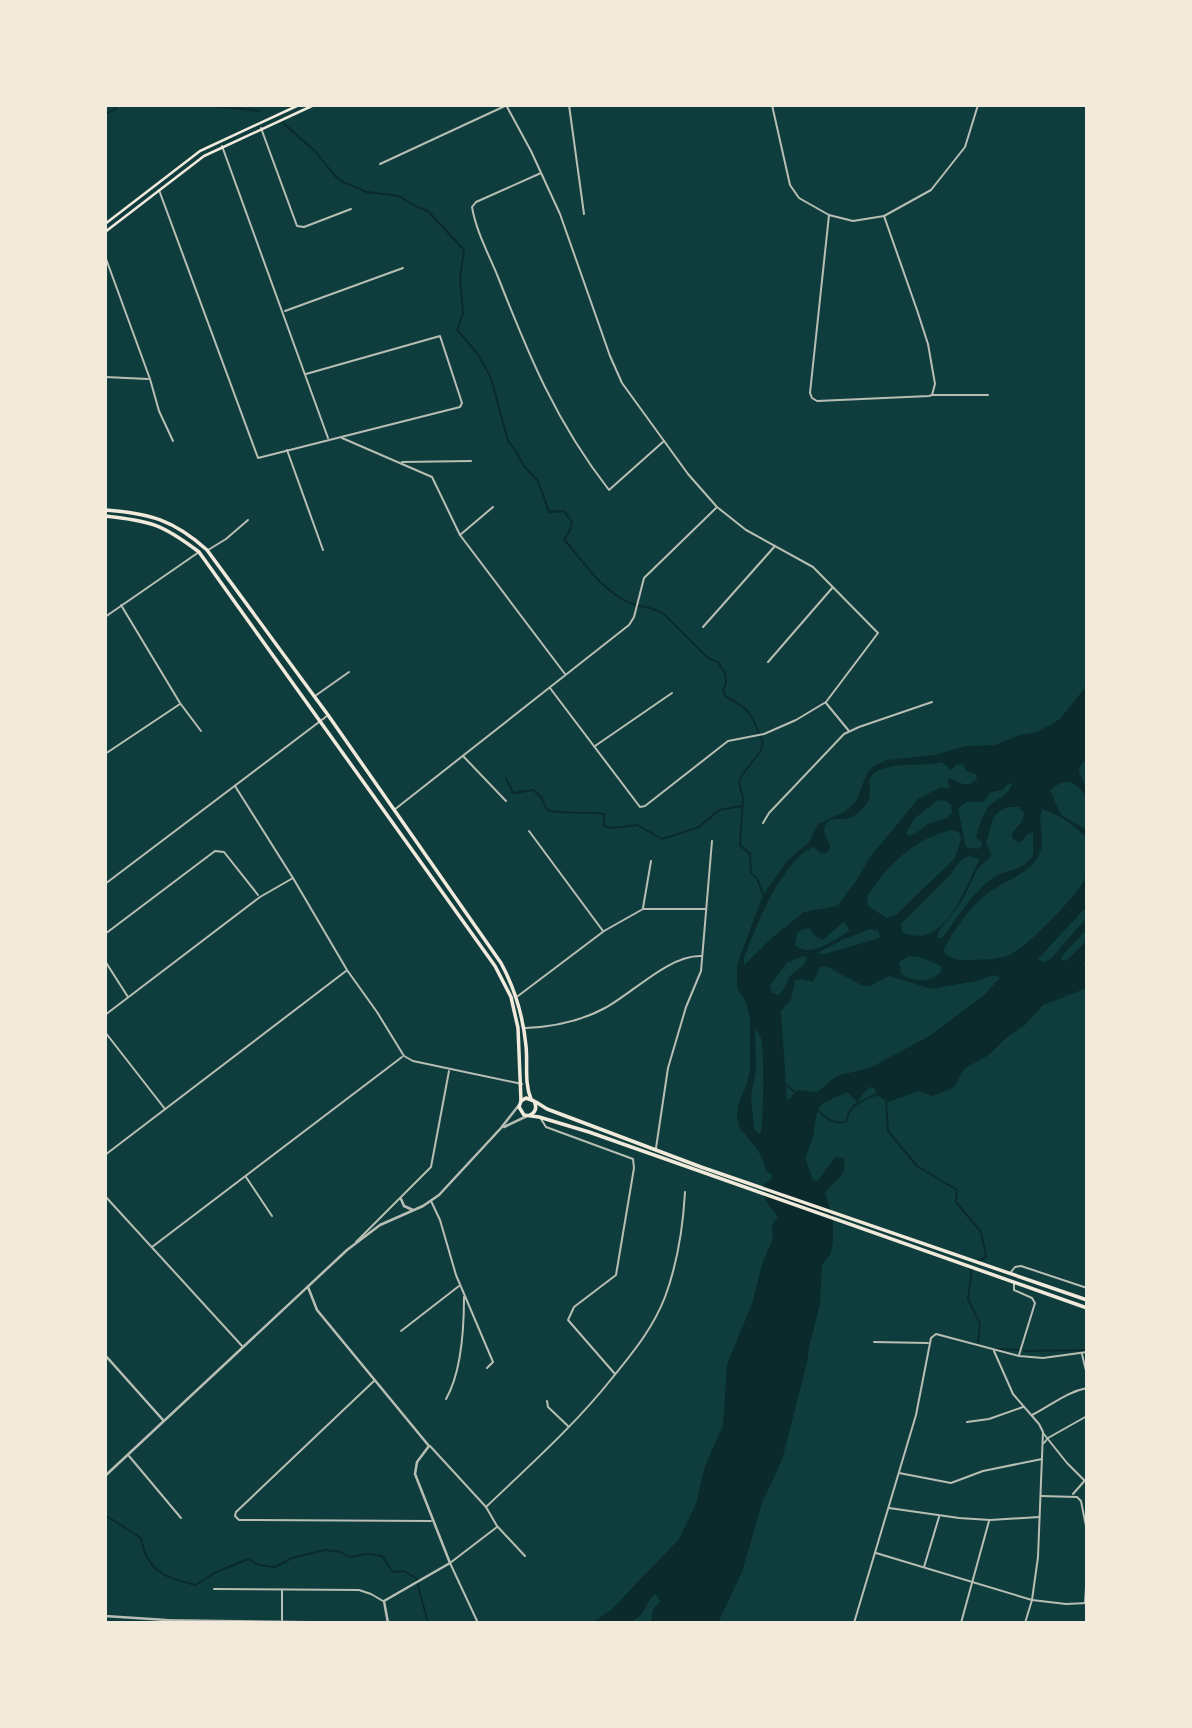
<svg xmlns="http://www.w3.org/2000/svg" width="1192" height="1728" viewBox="0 0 1192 1728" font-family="Merriweather,serif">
<rect width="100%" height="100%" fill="#0f3d3e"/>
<path fill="#0a2a2b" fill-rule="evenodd" d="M1087 685V757L1079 768V773L1087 789V797C1074 782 1068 775 1050 790L1061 815 1087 830V839C1079 829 1054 810 1042 810 1036 825 1048 838 1038 857 1030 874 999 883 985 895 968 909 953 931 943 951 950 960 962 961 973 960 986 959 1003 960 1015 952 1030 943 1074 898 1083 883 1085 878 1086 872 1087 867V906L1038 959 1044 962 1051 959 1087 917V929L1063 955 1061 960 1066 961 1087 940V958L1083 964 1087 966V988L1043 1005 1025 1025 1006 1038 989 1055 964 1069 954 1087 950 1089 933 1096 919 1091 888 1102 880 1097 874 1088 869 1087 857 1102 848 1092 823 1103 817 1112 813 1137 805 1158 813 1180 818 1181 835 1157 844 1158C848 1175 834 1180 825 1193L833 1217V1242L831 1253 822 1265 820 1304 809 1347 807 1363 782 1460 762 1503 742 1572 718 1623H651L653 1610 660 1601 656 1594C648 1600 647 1606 642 1613 633 1628 607 1623 592 1623L611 1610 679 1539 696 1504 705 1466 723 1425 727 1364 752 1304 763 1261 773 1239 772 1225 778 1217C770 1204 761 1201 764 1184L772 1179V1175L766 1171 763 1160 757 1149 739 1127 737 1116 738 1105 748 1080 750 1070V1019L746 1002 737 988V965L763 895 787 861 809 842 818 824 844 812 856 802 867 773 874 766 887 760 935 755 965 746 995 745 1020 735 1038 732 1060 719ZM942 762 951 770 956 765 963 764 966 771 976 774 977 779C965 790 959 781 948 778L949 789 941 787 918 799 870 857 856 881 837 906 804 912 773 937 744 965V958C755 928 783 858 814 847L820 853H827L830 847C829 839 822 834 825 826 829 815 841 821 849 818 855 817 862 809 866 805 877 791 859 777 882 769 901 762 923 767 942 762ZM1009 783 1012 784C1008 798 994 798 987 809 982 817 978 829 976 838L982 842V847L977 849 966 847 958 809 966 802H984L991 792 1003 790ZM938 800 947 801 951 805 952 812C946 821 942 819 933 822 923 825 919 834 908 836L906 833 915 818ZM1008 807H1019L1024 813 1023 820 1012 833V838L1020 843 1028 834 1033 832V856C1022 872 1003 869 990 880 971 895 957 918 943 937L937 939 938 932 962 901 978 868 992 856 986 843C993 826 988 815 1008 807ZM951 830 959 832 961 839 955 858 897 914 887 918 868 906 867 897C888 864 913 840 951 830ZM969 856 980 859C964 888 945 952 902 932L901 924 949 876 961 860ZM842 923H845L849 930 848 932C834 940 809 959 795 945L797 933 804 929 810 928 815 936 823 940ZM870 929 879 931 880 938 825 954H816L842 940ZM803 956 807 958C803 970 792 970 788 980 784 987 785 990 778 995L772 993 770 985 787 963ZM909 956 920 957 941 966V972C931 983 913 982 901 974L899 962ZM826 966 863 986H869L889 976 932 989 976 981 995 975 1000 978 985 994 931 1035 872 1067 837 1076 817 1092 798 1090 787 1101 781 1011 791 1000 795 981 802 979 813 982 820 967ZM755 1028C759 1033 761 1037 762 1043 764 1055 764 1127 760 1134L754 1129 751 1096 756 1070Z"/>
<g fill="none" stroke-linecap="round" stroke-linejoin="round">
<g stroke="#0a2a2b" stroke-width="2">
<polyline points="166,105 213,106 260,111"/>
<polyline points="105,114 116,109 116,105"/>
<path d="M283 123 315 151 335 176 343 182 367 192 399 196 413 205 428 211 464 250 460 278 463 313 457 330 478 354 491 378 508 441 516 451 523 465 538 481 549 512 564 511 572 522 569 532 564 539C584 563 602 591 632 604 643 608 654 607 664 614L708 658 718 662 725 673 726 684 723 690 726 697C753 710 752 717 763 743L760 752 742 775 739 783 743 798 740 845 750 854 751 873 757 878 764 897"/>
<path d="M506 778 513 793 533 790 541 797 547 810C565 815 585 811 604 814V826L612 828 637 825 662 839 699 827 719 810 741 806"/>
<polyline points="786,1085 795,1092"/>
<polyline points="886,1101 888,1131 917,1166 957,1190 956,1202 981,1232 986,1257 978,1261"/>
<path d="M816 1109C825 1117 833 1125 846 1122 849 1104 862 1101 877 1094L879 1095"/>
<polyline points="969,1269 972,1269 968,1299 980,1324 978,1343"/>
<polyline points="995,1349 1019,1350"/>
<polyline points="1024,1351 1087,1350"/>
<path d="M105 1515 141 1538C146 1570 166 1579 196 1585L214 1573 248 1559 259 1565 275 1567 292 1558 325 1550 341 1552 349 1557 368 1554 382 1556 393 1572 404 1571 416 1578 428 1623"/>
</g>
<g stroke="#b8beb3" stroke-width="2">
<polyline points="506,105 531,151 560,214 610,356 622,383 688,474 717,507 746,530 813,567 878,633 826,702 796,720 764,734 728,741 645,806 640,807 550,688"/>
<polyline points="569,105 584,214"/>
<polyline points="772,105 790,185 799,198 829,215 853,221 884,216 931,190 965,147 978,105"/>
<polyline points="261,128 297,226 304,227 351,209"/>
<polyline points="222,146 328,438"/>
<polyline points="380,164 505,106"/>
<path d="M541 173 476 202 472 207C476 231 489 255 498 277 529 356 556 422 609 490L664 441"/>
<polyline points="159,190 258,458 460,407 462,403 440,336 306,374"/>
<polyline points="829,215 810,393 812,398 817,401 929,396 932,395 935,384 928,344 917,310 884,216"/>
<polyline points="105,256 150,379 159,411 173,441"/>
<polyline points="285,311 403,268"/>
<polyline points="105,377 148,379"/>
<polyline points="933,395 988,395"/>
<polyline points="342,438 432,477 460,535 565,674"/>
<polyline points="287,450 323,550"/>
<polyline points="402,462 471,461"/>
<polyline points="460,535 493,507"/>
<polyline points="208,550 226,539 248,520"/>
<polyline points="121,605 180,703 201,731"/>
<polyline points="105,617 199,552"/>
<polyline points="703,627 775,546"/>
<polyline points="768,662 833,587"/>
<polyline points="315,696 349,672"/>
<polyline points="826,703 849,731"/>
<polyline points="595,746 672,693"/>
<polyline points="105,754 180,704"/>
<polyline points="463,756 506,801"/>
<polyline points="235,786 293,878 347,970 377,1012 404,1056 413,1061 522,1084"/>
<polyline points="394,810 629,625 634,617 644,578 716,508"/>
<polyline points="763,823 769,813 844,734 859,727 932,702"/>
<polyline points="529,831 603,931"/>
<polyline points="105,884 327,716"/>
<polyline points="643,908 651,861"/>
<polyline points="105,934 215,851 224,852 258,895"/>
<polyline points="105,961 128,997"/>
<polyline points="518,996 604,931 643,909 706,909"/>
<polyline points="105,1015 260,897 293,878"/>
<path d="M525 1028C552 1027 581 1021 605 1008 633 993 669 955 701 956"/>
<polyline points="105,1032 165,1109"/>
<polyline points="541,1119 546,1127 633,1159 634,1168 616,1275 574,1307 568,1320 615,1374"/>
<polyline points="656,1148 668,1068 686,1007 701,971 712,841"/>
<polyline points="105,1155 346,971"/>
<polyline points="246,1177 272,1216"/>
<polyline points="105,1196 243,1347"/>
<polyline points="431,1201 440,1220 456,1275 493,1362 487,1368"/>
<polyline points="356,1242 431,1167 449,1071"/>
<polyline points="152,1247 402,1057"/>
<polyline points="1011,1272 1015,1267 1021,1266 1087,1288"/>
<polyline points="1014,1282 1014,1290 1032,1298 1035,1303 1019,1355"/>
<polyline points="401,1331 459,1286"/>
<polyline points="874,1342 928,1343"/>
<polyline points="994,1351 1013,1394 1039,1424 1043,1432 1038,1557 1032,1600 1025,1623"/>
<polyline points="1082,1354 1087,1375"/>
<polyline points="375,1380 236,1512 235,1516 239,1520 431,1521"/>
<path d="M446 1399C461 1373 464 1327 464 1297"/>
<polyline points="547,1401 548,1407 568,1426"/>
<path d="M1032 1415C1052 1405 1066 1392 1087 1388"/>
<polyline points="967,1422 989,1419 1023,1407"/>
<polyline points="1043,1433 1067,1463 1087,1483"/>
<polyline points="1044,1443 1048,1438 1087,1416"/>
<polyline points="430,1446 486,1507 497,1526 525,1556"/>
<polyline points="129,1456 181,1518"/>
<polyline points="899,1473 951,1483 983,1471 1042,1459"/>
<polyline points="1073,1494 1087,1478"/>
<polyline points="1041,1496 1077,1497 1081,1501 1087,1531"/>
<path d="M486 1507C530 1465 576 1424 613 1377 634 1351 653 1328 665 1297 678 1262 683 1228 685 1192"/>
<polyline points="889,1508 959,1518 990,1520 1039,1517"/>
<polyline points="876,1553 1032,1600 1066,1604 1087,1603"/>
<polyline points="924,1567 939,1517"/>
<polyline points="214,1589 359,1590 371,1594 383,1601"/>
<polyline points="282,1591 282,1620"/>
<polyline points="1085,1603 1087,1572"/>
<polyline points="167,1620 385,1623"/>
<polyline points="478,1623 450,1563 497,1527"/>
<polyline points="854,1623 916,1415 931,1338 936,1334 1019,1356 1043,1358 1087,1352"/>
<polyline points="961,1623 989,1521"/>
</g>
<g stroke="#b8beb3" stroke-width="2.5">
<polyline points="504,1127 527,1116"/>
<polyline points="401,1199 404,1206 413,1210"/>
<polyline points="308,1287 317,1310 429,1446 417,1462 415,1474 450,1563 384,1601 388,1623"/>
<polyline points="105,1355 163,1420"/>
<polyline points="105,1476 347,1250 380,1225 423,1206 439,1195 501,1128 519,1105"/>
<polyline points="105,1616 166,1620 166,1623"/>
</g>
<g stroke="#f1e9da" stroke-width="2.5">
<polyline points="105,224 200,151 299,105"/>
<polyline points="105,232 204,156 314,105"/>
</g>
<g stroke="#f1e9da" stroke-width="3.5">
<path d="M105 510C149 513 174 520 207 550L328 715 501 963C515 989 523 1015 526 1046 528 1064 524 1082 531 1099"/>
<path d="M105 516C151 521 162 524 199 552L495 966 511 997 518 1028 521 1101"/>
<polyline points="536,1102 547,1109 701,1167 1087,1300"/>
<path d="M530 1115C536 1112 537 1107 534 1101L526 1098 521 1101 519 1107 524 1115 539 1117 589 1132 1087 1308"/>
</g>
</g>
<rect width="1192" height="1728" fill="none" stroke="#f1e9da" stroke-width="214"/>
</svg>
